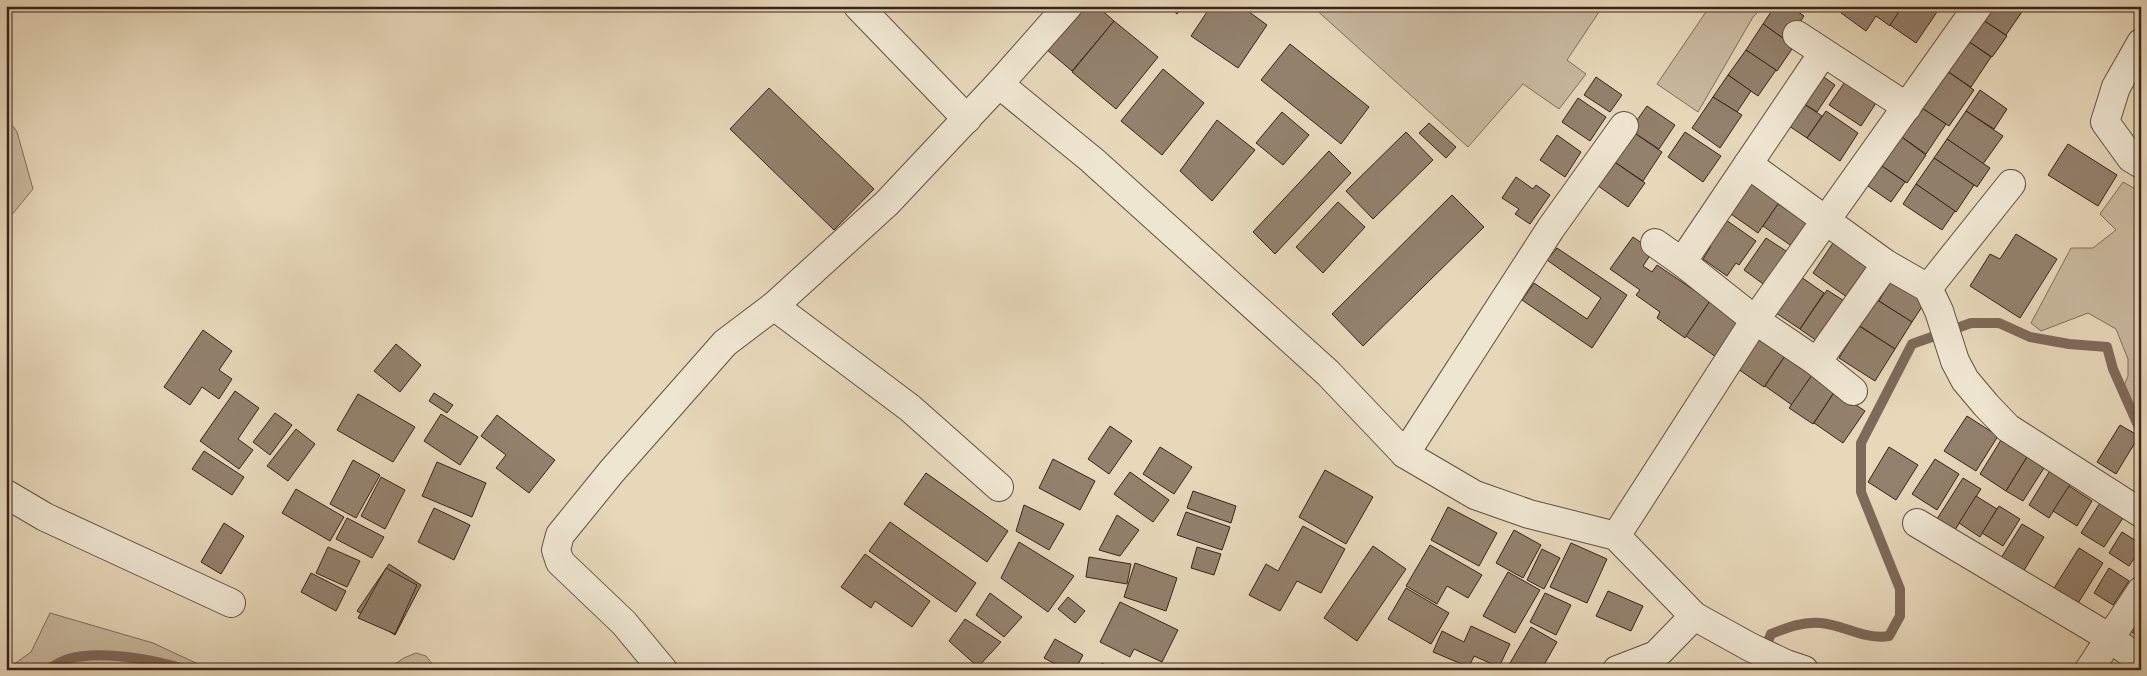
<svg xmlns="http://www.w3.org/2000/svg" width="2147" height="676" viewBox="0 0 2147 676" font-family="'IM FELL Great Primer',serif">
<rect width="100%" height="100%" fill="#e7d8ba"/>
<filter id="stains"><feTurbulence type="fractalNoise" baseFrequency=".004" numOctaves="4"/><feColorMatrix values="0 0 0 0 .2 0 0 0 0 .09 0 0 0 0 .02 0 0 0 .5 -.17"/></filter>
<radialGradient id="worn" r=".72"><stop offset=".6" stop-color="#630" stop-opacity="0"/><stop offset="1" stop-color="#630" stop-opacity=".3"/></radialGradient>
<g fill="#c9b99f" stroke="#806e5c">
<polygon points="1312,6 1603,6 1567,60 1586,74 1559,109 1523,84 1468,147"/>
<polygon points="1710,6 1764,6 1753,17 1698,112 1657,84"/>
<polygon points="6,116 17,132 33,189 6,222"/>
<polygon points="2123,182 2141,192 2141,425 2121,393 2128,376 2128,359 2116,329 2088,313 2041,331 2031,323 2071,248 2093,248 2116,230 2100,214"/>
<polygon points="50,613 153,643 211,670 6,670 31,652"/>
<polygon points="416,653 426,656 437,670 386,670 404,658"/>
</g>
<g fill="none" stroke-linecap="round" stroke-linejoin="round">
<g stroke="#7e6a5a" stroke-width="10">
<path d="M47 670C54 666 61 661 68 659 100 650 154 659 186 670"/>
<path d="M1756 670 1771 634C1786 628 1803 621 1821 623 1844 625 1865 640 1889 636L1900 616V589L1861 492V443L1912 344 1971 323H1999L2030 337 2069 344 2107 347 2113 369 2141 432"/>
</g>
</g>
<g fill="#93816d" stroke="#38231a" fill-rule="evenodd">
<polygon points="1070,6 1097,6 1114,21 1072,71 1039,43"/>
<polygon points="1168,6 1183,6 1177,14"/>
<polygon points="1211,6 1241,6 1267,25 1238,68 1191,36"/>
<polygon points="1775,6 1790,6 1804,16 1787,41 1763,24"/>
<polygon points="1846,6 1903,6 1890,26 1876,16 1866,31 1841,13"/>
<polygon points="1903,6 1941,6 1916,43 1890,25"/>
<polygon points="1987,6 2026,6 2006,35 1980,18"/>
<polygon points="1980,18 2007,36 1992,57 1965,39"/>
<polygon points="1114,21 1158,57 1116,109 1072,72"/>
<polygon points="1763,24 1794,46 1777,71 1746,50"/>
<polygon points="1965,39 1991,57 1971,87 1944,69"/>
<polygon points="1290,44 1369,107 1341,144 1261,80"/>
<polygon points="1746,50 1776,70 1758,96 1728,75"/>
<polygon points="1163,69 1204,103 1162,155 1121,121"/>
<polygon points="1944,69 1974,90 1949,126 1919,106"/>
<polygon points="1814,70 1835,85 1817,112 1795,98"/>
<polygon points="1728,75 1751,91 1737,112 1713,97"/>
<polygon points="1849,76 1880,97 1861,126 1829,105"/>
<polygon points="1596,77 1622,95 1610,112 1584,95"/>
<polygon points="769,88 874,189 834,230 730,129"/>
<polygon points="1980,90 2007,109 1994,129 1966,111"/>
<polygon points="1713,97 1742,115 1720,148 1692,128"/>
<polygon points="1578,98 1606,117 1590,141 1562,122"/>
<polygon points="1795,98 1822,116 1807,138 1780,120"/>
<polygon points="1647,106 1675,125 1659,149 1630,130"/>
<polygon points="1919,106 1946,124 1926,154 1899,135"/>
<polygon points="1826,111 1858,133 1840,161 1807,138"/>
<polygon points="1966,111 2003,136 1983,164 1947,139"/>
<polygon points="1282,112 1309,135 1283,165 1256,143"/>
<polygon points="1217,120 1255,150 1212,201 1180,171"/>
<polygon points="1429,123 1456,147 1446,158 1419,133"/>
<polygon points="1630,130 1662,152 1643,181 1610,159"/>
<polygon points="1406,132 1433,160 1373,219 1346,191"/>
<polygon points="1685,132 1721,156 1703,182 1668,157"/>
<polygon points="1557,135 1581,152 1565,177 1540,160"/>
<polygon points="1899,135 1926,155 1907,183 1879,164"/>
<polygon points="1947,139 1990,168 1977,187 1934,158"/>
<polygon points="2068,144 2117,175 2098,206 2048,175"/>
<polygon points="1329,151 1351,173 1275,254 1253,232"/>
<polygon points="1934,158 1974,185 1956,212 1916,184"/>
<polygon points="1610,159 1645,183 1628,207 1594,183"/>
<polygon points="1879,164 1905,182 1891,202 1865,184"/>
<polygon points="1516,177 1533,189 1536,185 1550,195 1530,224 1515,214 1519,209 1502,198"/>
<polygon points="1755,179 1783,197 1758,233 1731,214"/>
<polygon points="1916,184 1955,211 1942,230 1903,204"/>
<polygon points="1452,195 1484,227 1363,346 1332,314"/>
<polygon points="1338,202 1365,227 1323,273 1296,247"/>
<polygon points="1778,204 1808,224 1793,247 1763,226"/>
<polygon points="1726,220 1756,241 1739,265 1736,263 1727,276 1703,259 1711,246 1710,245"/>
<polygon points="2016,234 2057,259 2020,318 1970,286 1990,254 2000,259"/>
<polygon points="1633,237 1653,251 1643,266 1652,272 1657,265 1710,301 1685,338 1657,318 1660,312 1636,295 1640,290 1610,269"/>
<polygon points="1837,237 1876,263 1851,300 1813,273"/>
<polygon points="1766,238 1789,253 1766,286 1744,270"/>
<polygon points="1557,248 1627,295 1592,348 1522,300 1534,283 1587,319 1601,298 1547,260"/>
<polygon points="1801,277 1824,293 1800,329 1776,313"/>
<polygon points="1893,277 1927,299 1912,322 1879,301"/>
<polygon points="1827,290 1849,304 1821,344 1800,329"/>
<polygon points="1877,300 1912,322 1895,349 1860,326"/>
<polygon points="1710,301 1740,322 1716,357 1686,336"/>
<polygon points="1859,326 1895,349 1875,381 1839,358"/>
<polygon points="203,330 232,351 219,370 232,379 219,399 202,387 190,405 164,387"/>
<polygon points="1759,339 1785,356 1764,387 1738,369"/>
<polygon points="396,344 421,365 400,392 374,371"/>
<polygon points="1785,356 1812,375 1792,405 1765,386"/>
<polygon points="1812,375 1835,391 1813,424 1789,408"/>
<polygon points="235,391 259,408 238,439 253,450 239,469 200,441"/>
<polygon points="1835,391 1865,411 1843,443 1814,423"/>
<polygon points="434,393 453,405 447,413 429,401"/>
<polygon points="358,394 415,427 393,462 337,430"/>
<polygon points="275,413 292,425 270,455 253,442"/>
<polygon points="441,414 478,437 460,465 424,441"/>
<polygon points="497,415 555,460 529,493 496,468 506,455 481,436"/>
<polygon points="1967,416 1998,436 1976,471 1944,451"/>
<polygon points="2120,425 2139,436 2116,474 2097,462"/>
<polygon points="1110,426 1132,441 1109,474 1088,459"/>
<polygon points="296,429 315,444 288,481 267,466"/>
<polygon points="2001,440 2027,457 2006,491 1980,474"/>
<polygon points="1160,447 1192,467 1174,494 1143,474"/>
<polygon points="1889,447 1918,465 1896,500 1868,482"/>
<polygon points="204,451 244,477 232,495 192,469"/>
<polygon points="2027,457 2044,468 2023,501 2006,491"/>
<polygon points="1053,459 1095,481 1080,510 1039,488"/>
<polygon points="1935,459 1959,474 1937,510 1912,494"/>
<polygon points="353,460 380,475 356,518 330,504"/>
<polygon points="437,462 486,483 472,517 422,496"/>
<polygon points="2051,469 2072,482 2049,518 2029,505"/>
<polygon points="1325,470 1373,497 1346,544 1299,517"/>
<polygon points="1130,472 1169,500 1153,522 1114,494"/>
<polygon points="926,473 1008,531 987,562 904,504"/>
<polygon points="381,477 405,490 385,529 361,516"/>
<polygon points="1963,478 1981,489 1955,530 1937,519"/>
<polygon points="2069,486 2092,501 2077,526 2053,511"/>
<polygon points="296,489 344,517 330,541 282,513"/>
<polygon points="1193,491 1236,506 1231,523 1187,508"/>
<polygon points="1976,496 1997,509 1980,537 1959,523"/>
<polygon points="2100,503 2123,518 2104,547 2081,533"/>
<polygon points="1024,505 1064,524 1049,550 1016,531"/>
<polygon points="1999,506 2020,519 2003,546 1982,533"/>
<polygon points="1448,507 1497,533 1479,566 1431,540"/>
<polygon points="434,508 470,525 454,560 418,542"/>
<polygon points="1186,512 1230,527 1222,550 1177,535"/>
<polygon points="1117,515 1139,530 1120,556 1099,550"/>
<polygon points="347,518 384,537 372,558 336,539"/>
<polygon points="890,522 976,583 956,612 869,551"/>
<polygon points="224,523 244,536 221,574 201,562"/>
<polygon points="2022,524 2044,537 2023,572 2001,558"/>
<polygon points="1303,526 1345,549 1321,593 1297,581 1280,611 1249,595 1266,564 1278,571"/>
<polygon points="1514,530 1541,545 1523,578 1496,563"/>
<polygon points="2122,532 2141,544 2141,548 2129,566 2109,553"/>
<polygon points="1019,542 1074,576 1048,612 1001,578"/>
<polygon points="1571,543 1607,559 1587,603 1550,587"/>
<polygon points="1430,545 1482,575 1468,598 1447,586 1437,604 1406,586"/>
<polygon points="1373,546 1406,569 1357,641 1324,618"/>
<polygon points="328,547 360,561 347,587 316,573"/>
<polygon points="1197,547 1221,554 1214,575 1191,568"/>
<polygon points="2079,548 2103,563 2075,608 2051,593"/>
<polygon points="1542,549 1560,558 1544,589 1527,580"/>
<polygon points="865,554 930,601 912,627 875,601 871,608 841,587"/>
<polygon points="1089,557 1131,564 1127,584 1086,577"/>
<polygon points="1135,563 1177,578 1166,611 1124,597"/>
<path d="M389 564 421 585 395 635 357 611ZM391 576 410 586 392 619 373 609Z"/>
<polygon points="386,568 417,585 395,634 358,618"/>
<polygon points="2109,568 2129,581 2113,605 2094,593"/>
<polygon points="1508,572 1540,590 1515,633 1483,616"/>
<polygon points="311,573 346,591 336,611 301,592"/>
<polygon points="1406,588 1449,613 1431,644 1388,619"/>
<polygon points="1608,591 1643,606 1631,631 1596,616"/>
<polygon points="990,593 1022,617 1004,637 976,615"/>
<polygon points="1545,593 1571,605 1556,635 1530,622"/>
<polygon points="1068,597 1085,611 1075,623 1058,609"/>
<polygon points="1120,602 1178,630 1162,662 1134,649 1130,657 1100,642"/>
<polygon points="2141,611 2141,638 2129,630"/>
<polygon points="965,619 1001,642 978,667 949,641"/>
<polygon points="1471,626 1510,644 1499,667 1474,656 1469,667 1433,652 1442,631 1464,642"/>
<polygon points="1531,627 1557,642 1541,670 1506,670"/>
<polygon points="1055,639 1083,655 1075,670 1066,670 1044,658"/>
<polygon points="1102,663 1115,670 1098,670"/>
<polygon points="1228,664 1238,670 1225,670"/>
</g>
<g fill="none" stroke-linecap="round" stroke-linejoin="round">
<g stroke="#645042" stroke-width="30">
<g id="street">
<polyline points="858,6 967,119"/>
<polyline points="1797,35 1907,107"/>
<polyline points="2141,43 2116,87 2105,122 2131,158 2141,164"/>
<polyline points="1823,53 1682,262 1755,320 1817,362 1886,264"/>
<polyline points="999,84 1092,160 1328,373 1405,454 1475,495 1529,514 1616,536 1694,616 1750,647 1786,664 1804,670"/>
<polyline points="1748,164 1886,264 1928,288 1939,311 1955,361 1965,380 1986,405 2008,428 2141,513"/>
<polyline points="1655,243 1682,262"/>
<polyline points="1928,288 2011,184"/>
<polyline points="774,306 910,408 999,487"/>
<polyline points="1817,362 1853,391"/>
<polyline points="1405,454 1551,228 1624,126"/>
<polyline points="6,494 45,517 231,603"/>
<polyline points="1917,523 2110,638 2141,661"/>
<polyline points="1616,536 1755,320 1978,6"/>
<polyline points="663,670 624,623 560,562 556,550 560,535 612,471 725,343 774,306 887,203 999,84 1068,6"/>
<polyline points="1617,670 1656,655 1694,616"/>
<polyline points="2089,670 2141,591"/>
</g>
</g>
<use href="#street" stroke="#efe6d2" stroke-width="28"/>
</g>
<rect width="2147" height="676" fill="none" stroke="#e7d8ba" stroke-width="25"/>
<rect x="8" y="8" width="2132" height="661" fill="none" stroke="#38231a" stroke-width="2.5"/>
<rect x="12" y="12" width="2122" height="651" fill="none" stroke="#38231a"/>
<rect width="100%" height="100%" filter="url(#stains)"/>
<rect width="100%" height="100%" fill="url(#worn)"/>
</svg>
